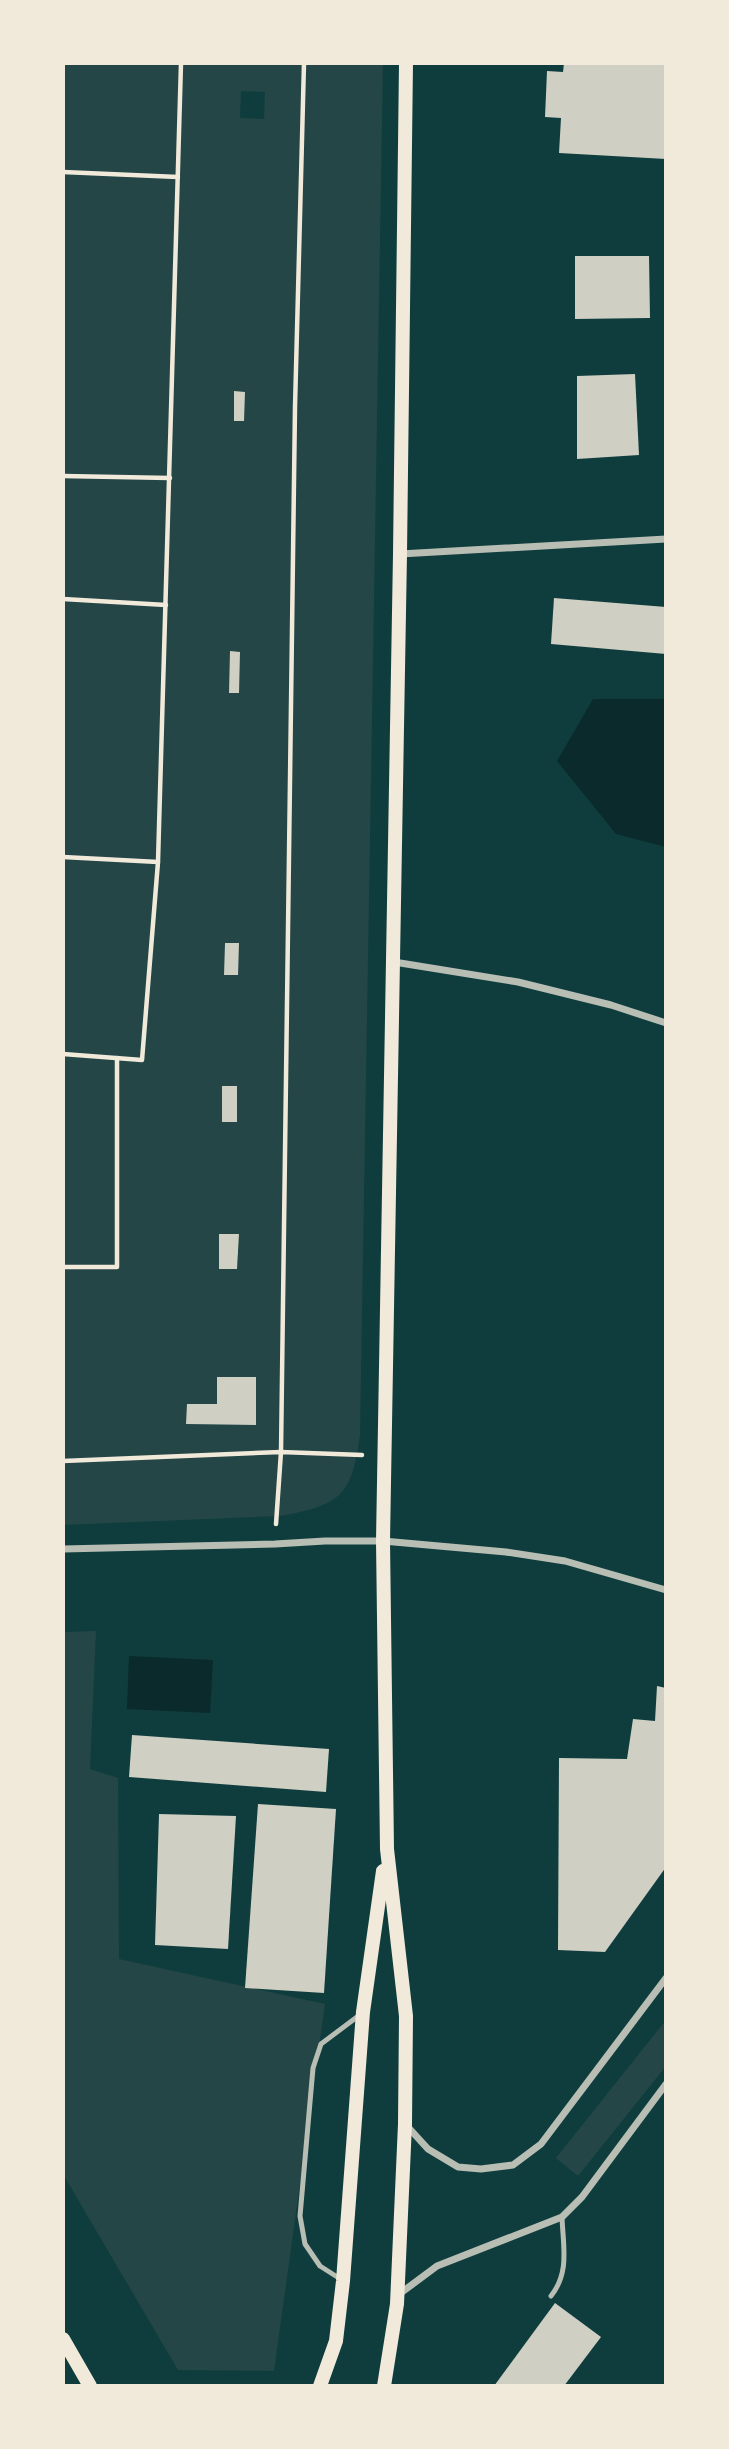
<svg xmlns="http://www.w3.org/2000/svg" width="729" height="2449" viewBox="0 0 729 2449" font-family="Lato,sans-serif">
<rect width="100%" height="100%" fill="#0f3d3e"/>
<g fill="#244646" fill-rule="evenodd">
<path d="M63 63H383L360 1434C352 1496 341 1505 280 1516L63 1525ZM241 91 265 92 264 119 240 118ZM222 1086 237 1087V1122H222ZM220 1234 239 1235 237 1269H219ZM217 1377 256 1378V1425L187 1424 217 1404Z"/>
<polygon points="96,1631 90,1769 118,1778 119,1959 325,2004 274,2371 178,2370 63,2174 63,1632"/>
<polygon points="666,2020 666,2066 578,2176 556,2158"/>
</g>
<g fill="#0a2a2b">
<polygon points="593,699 666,699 666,847 616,834 557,761"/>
<polygon points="129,1656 213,1660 210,1713 127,1709"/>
</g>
<g fill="#cfcfc3">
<polygon points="564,63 666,63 666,159 559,153 561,118 545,117 547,71 563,72"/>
<polygon points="575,256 649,256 650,318 575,319"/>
<polygon points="635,374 639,455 577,459 577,376"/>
<polygon points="234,391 245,392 244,421 234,421"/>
<polygon points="554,598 666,607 666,654 551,644"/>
<polygon points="230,651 240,652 239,693 229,693"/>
<polygon points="225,943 239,943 238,975 224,975"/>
<rect x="222" y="1086" width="15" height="36"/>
<polygon points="219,1234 239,1234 237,1269 219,1269"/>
<polygon points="217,1377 256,1377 256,1425 186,1424 187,1404 217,1404"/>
<polygon points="657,1686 666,1688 666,1867 605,1952 558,1950 559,1758 627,1759 633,1719 655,1721"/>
<polygon points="132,1735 329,1749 326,1792 129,1777"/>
<polygon points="258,1804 336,1809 324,1993 245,1988"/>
<polygon points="159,1814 236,1816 228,1949 155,1945"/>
<polygon points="555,2303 601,2337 564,2386 494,2386"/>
</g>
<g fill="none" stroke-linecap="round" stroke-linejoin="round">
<g stroke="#f1e9da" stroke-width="4.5">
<polyline points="63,172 178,177"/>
<polyline points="63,476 170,478"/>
<polyline points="63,599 166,605"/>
<polyline points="63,857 158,862"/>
<polyline points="63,1054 142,1060 158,862 181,63"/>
<polyline points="63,1267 117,1267 117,1058"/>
<polyline points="63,1461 281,1452 362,1455"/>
<polyline points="276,1524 281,1452 295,407 304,63"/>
</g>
<g stroke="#b8beb3" stroke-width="5">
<polyline points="342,2280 320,2266 305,2244 300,2216 313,2068 321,2044 361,2014"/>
<path d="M551 2296C570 2272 563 2246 562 2217"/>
</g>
<g stroke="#b8beb3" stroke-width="7">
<polyline points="400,554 666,539"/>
<polyline points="394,962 518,982 611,1005 666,1023"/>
<polyline points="63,1549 275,1544 325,1541 383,1541 506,1552 565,1561 666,1590"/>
<polyline points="407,2126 428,2149 458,2167 481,2169 513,2165 541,2144 666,1978"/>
<polyline points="398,2295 437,2266 562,2217 582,2197 666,2084"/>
</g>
<g stroke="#f1e9da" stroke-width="14">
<polyline points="63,2339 90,2386"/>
<polyline points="320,2386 336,2341 343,2281 363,2012 383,1871"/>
<polyline points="384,2386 397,2304 405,2124 406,2016 387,1849 383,1541 400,554 406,63"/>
</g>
</g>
<rect width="729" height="2449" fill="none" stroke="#f1e9da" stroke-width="130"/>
</svg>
